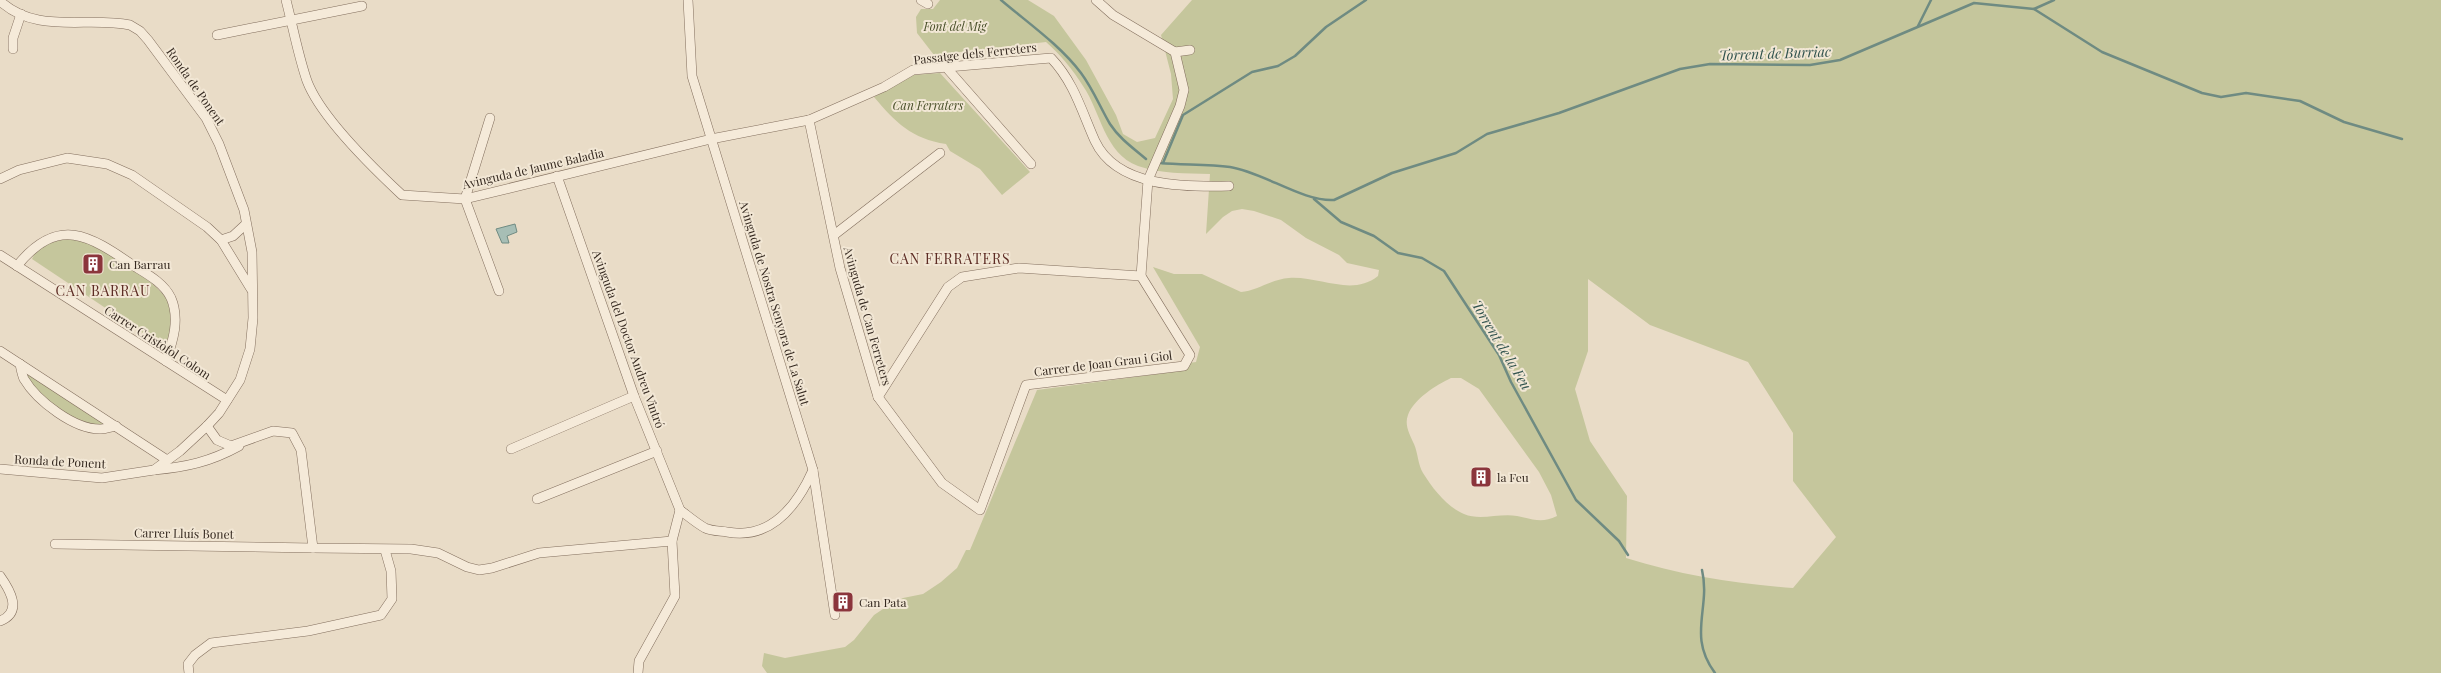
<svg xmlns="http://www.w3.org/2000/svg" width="2441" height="673" viewBox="0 0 2441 673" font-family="'Playfair Display',serif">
<rect width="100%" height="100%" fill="#e9dcc7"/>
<g fill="#c5c69c" fill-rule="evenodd">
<path d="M940 0H1028L1054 16 1086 60 1116 115 1123 134 1137 142 1155 138 1173 99 1171 74 1161 35 1192 0H2441V673H767L762 666 764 653 785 658 845 647 854 640 874 615 883 609 903 598 923 594 941 582 957 568 966 550H970L1037 390 1180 371 1182 364 1196 362 1200 347 1153 267 1174 274H1202L1241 292C1257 291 1272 279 1289 278 1320 276 1352 297 1378 276L1379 270 1347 263 1339 255 1306 238 1281 220 1254 211 1242 209 1232 211 1223 217 1206 234 1210 174C1186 173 1160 174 1138 166 1104 153 1101 112 1083 86 1073 70 1060 54 1046 42L934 55 917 33 916 17 921 9H933ZM1588 279 1650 325 1748 362 1793 433V481L1836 537 1793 588C1737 584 1680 575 1626 558L1627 496 1590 441 1575 389 1588 351ZM1451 378H1461L1479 389 1539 472 1551 495 1557 516C1541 524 1533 519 1517 516 1499 513 1480 521 1464 514 1447 507 1433 489 1423 473 1418 465 1418 453 1414 444 1410 435 1404 425 1408 415 1414 399 1436 385 1451 378Z"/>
<path d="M940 73 1030 172 1002 195 980 169 950 151 946 144C912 139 895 122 874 97L914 75Z"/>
<path d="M56 238C67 238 80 238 90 242 107 250 160 285 167 300 175 316 170 333 167 349L32 259 36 251Z"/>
<polygon points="21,366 114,425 81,425 39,397"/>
</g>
<polygon fill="#a7beb5" stroke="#6f8b82" points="515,224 517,232 507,236 509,243 502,243 496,229"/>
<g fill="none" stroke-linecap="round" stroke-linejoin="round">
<g stroke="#6f8b82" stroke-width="2.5">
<path d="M1001 0C1028 23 1060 45 1081 73 1093 89 1100 107 1110 124 1119 138 1133 148 1146 159"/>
<polyline points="2034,9 2054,0"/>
<polyline points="1918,26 1931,0"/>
<path d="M1160 163C1183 165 1208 164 1230 167 1263 172 1303 202 1334 200L1392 173 1456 153 1487 134 1559 113 1680 69 1710 64 1810 65 1840 60 1974 3 2034 9 2102 52 2202 93 2221 97 2246 93 2300 101 2344 122 2402 139"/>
<polyline points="1163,163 1183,115 1252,72 1278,66 1295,56 1326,27 1366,0"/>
<polyline points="1314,199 1341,222 1374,236 1398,253 1422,258 1444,271 1499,355 1511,382 1576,500 1619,541 1628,555"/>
<path d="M1702 570C1711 608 1687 636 1715 673"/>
</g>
<g stroke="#836f5e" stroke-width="10">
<g id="minor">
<path d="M286 0C293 27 298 55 307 81 321 118 373 168 402 195L465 199 711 139 809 120 884 87 913 70 1051 58C1074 82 1082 112 1095 141 1117 188 1186 187 1229 186"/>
<polyline points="688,0 692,76 813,470 835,615"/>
<polyline points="921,0 928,4"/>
<polyline points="1096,0 1113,15 1175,52"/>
<path d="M0 1C37 35 86 16 130 25L140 31 148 40 206 118 219 144 244 210 252 252 253 318 250 349 240 380 219 413 207 426 180 451 154 470 102 478 0 469"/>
<polyline points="217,35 362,6"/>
<polyline points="13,49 13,38 21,14"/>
<polyline points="1175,52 1190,50"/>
<polyline points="945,66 1031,164"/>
<polyline points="490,118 465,199 499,291"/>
<polyline points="809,120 840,268 878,397 942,483 980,510 1026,385 1184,366 1190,355 1141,276 1148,180 1180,106 1184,90 1175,52"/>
<polyline points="557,176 634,396 680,510"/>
<polyline points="0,179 19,170 67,158 107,164 132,175 207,227 221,240 251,289"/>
<polyline points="834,235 940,153"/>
<polyline points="221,240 233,236 246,224"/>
<polyline points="0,255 227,400"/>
<path d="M17 266C58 215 89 235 134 266 147 274 164 283 171 298 180 319 173 341 166 361"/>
<polyline points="0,351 167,460"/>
<path d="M20 364C21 369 22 375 24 379 37 401 75 430 101 429 106 429 111 427 116 426"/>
<polyline points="878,397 948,287 962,277 1019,268 1141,276"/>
<polyline points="207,426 217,440 231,446 273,431 292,433 301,450 313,548 411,549 438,553 467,567 479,570 492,568 539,553 672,541"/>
<polyline points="511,449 634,396"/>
<path d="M154 470C186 467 210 462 239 446"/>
<polyline points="537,499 657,451"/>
<path d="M680 510C688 516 696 523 705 528 711 531 720 531 727 532 771 540 797 506 813 470"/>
<polyline points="55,544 313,548"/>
<path d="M0 576C10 590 23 612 0 621"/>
<polyline points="189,673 188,664 195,655 211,643 308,631 381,615 392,599 391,571 385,550"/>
<polyline points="638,673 639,661 675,596 672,541 680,510"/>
</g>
</g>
<use href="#minor" stroke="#f5ead9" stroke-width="9"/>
</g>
<defs>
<g id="building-square" transform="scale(1.125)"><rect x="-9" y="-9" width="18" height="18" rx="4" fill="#8b353c" stroke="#f2e7d5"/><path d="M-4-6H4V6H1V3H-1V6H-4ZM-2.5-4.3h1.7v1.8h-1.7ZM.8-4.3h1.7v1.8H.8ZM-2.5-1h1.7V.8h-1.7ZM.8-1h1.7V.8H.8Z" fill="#fff"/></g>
</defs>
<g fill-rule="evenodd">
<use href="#building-square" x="93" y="264"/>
<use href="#building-square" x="1481" y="477"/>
<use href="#building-square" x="843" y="602"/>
</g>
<g text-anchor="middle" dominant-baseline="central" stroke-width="4" stroke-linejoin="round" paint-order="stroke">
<g font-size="12" font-style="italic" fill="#484f29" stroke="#f2e7d5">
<text x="955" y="26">Font del Mig</text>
<text x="928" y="105">Can Ferraters</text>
</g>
<g font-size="12" fill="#352920" stroke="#f2e7d5">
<text transform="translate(975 53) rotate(-6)">Passatge dels Ferreters</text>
<text transform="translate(196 86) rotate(55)">Ronda de Ponent</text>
<text transform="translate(533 168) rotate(-13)">Avinguda de Jaume Baladia</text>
<text transform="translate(775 303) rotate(73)">Avinguda de Nostra Senyora de La Salut</text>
<text transform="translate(868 316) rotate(74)">Avinguda de Can Ferreters</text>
<text transform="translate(629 339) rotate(70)">Avinguda del Doctor Andreu Vintró</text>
<text transform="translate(158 342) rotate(33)">Carrer Cristòfol Colom</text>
<text transform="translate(1103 363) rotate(-7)">Carrer de Joan Grau i Giol</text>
<text transform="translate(60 461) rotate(3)">Ronda de Ponent</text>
<text transform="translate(184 533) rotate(1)">Carrer Lluís Bonet</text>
</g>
<g font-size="12" fill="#352920" stroke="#f2e7d5" text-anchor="start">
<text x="109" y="264">Can Barrau</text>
<text x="1497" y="477">la Feu</text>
<text x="859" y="602">Can Pata</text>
</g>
<g font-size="14" font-style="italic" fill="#31534e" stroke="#f2e7d5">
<text transform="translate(1775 53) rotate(-2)">Torrent de Burriac</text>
<text transform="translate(1502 345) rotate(59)">Torrent de la Feu</text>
</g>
<g font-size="14" letter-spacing="1" fill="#5d2c24" stroke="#f2e7d5">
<text x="950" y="258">CAN FERRATERS</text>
<text x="103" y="290">CAN BARRAU</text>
</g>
</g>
</svg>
